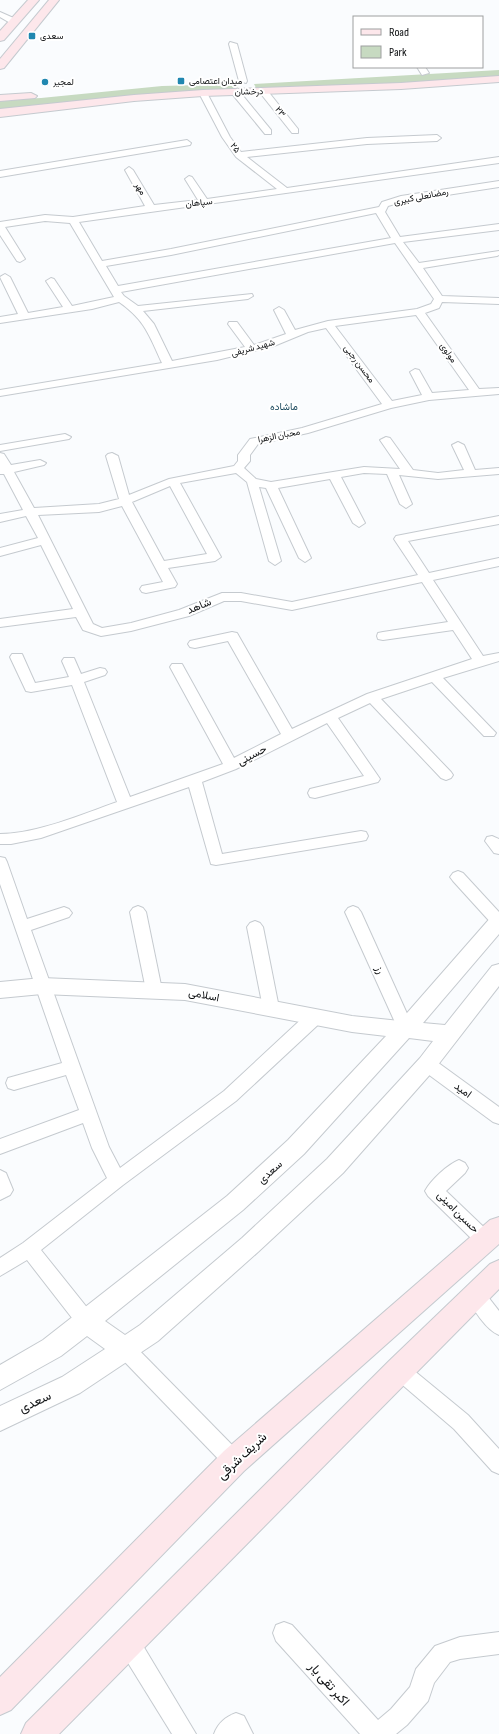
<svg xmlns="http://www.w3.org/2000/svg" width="499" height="1734" viewBox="0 0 499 1734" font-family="'Sofia Sans Condensed',Vazirmatn,sans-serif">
<rect width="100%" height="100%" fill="#fafcfe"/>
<g fill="#c7dac1">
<polygon points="499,70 499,76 410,83 257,90 254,84"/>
<polygon points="238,84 237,91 148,94 0,109 0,100 3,100 41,98 162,86"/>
</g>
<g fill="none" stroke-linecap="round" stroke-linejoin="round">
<g stroke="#c5cacf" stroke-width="2">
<g id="minor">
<polygon points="0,12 18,20 19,22 12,24 0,17"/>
<polygon points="230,42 237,44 247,81 246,83 239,81 229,44"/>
<polygon points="417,67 425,67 429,73 422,75"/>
<polygon points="261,90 267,90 298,129 298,133 292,133 261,94"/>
<path d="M200 91H206L207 93 230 137 241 152 367 138 437 135 441 138 437 141 367 144 247 157 287 188 499 157V163L79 222 102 261 171 249 379 207 382 202 401 196 499 181V187L402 202 388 206 385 212 400 237 499 224V230L403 242 419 263 499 251V255L497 256 423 268 442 296 499 298V304L442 302 439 308 425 313 479 389 499 388V394L429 400 391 408 308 433 258 444 250 455V461L244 468 256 479 271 482 364 467 400 469 380 440 386 437 390 438 413 470 438 473 464 470 452 445 458 442 464 445 475 470 499 468V474L438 479 399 475 412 504 406 508 400 504 387 474 364 473 341 477 365 523 359 527 353 523 330 479 278 488 311 558 305 562 299 558 266 488 259 487 281 561 275 565 269 561 247 482 236 473 180 483 221 557 215 561 168 568 177 584 175 587 146 593 142 592 140 589 142 586 163 582 122 506 99 512 38 515 93 624 102 628 131 623 179 610 222 593H241L292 602 418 575 394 539 396 536 499 516V524L408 541 429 573 499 558V566L433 580 483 656 499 653V661L443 678 496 733 494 736H484L432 682 381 699 451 772 453 775 451 778 446 780 441 778 370 703 338 718 378 776 380 779 378 782 315 798 310 797 308 793 310 789 364 776 327 723 236 769 202 782 222 854 361 831 366 832 368 836 366 840 361 841 216 865 211 864 189 787 41 838 11 844H0V834C36 834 83 814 117 802L72 685 31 692 26 691 10 657 12 654H22L35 683 69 677 62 661 64 658H74L81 674 100 668 105 669 107 672 105 675 84 682 130 797 223 764 170 667 172 664H182L234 758 281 734 228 641 195 648 190 647 188 644 190 641 232 632 237 633 292 729 367 694 472 659 453 630 383 640 378 639 377 636 378 633 383 632 448 622 422 582 292 610 241 601H224L189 616 131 631 101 636 83 630 76 617 0 627V619L73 609 41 545 0 556V548L38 538 26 516 0 522V514L23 510 4 474H0V453L4 454 11 465 40 460 46 463 44 465 14 472 34 508 99 504 119 499 106 456 108 454 112 453 118 456 129 495 169 479 234 466 238 461V455L250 439 302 428 382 404 326 328 308 332 274 346 217 360 0 396V390L162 363C149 335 145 320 119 302L92 309 0 323V317L18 314 0 277 5 274 10 277 28 313 63 307 46 281 51 278 54 279 72 306 114 297 70 223 45 221 5 227 25 259 20 262 17 261 0 235V222L45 215 73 217 145 206 125 170 129 167 133 170 154 205 198 200 185 179 189 176 192 177 207 199 277 189 236 157 222 137 199 93ZM376 213 391 238 118 286 106 266 171 255ZM395 243 434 299 431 304 417 309 328 321 295 330 284 310 279 307 274 310 286 334 254 345 237 322H229L228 324 245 347 172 361 154 324 143 311 248 299 253 296 252 294 138 306 124 296 121 292ZM416 315 469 390 432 393 419 370 415 369 410 372 422 395 392 401 335 326ZM170 486 207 554 164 561 132 502Z"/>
<polygon points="233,91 239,91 271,130 271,134 265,134 233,95"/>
<polygon points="187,140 191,143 190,145 0,177 0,171"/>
<polygon points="65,434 71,437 69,439 0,451 0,445"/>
<polygon points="492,836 499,839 499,854 494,853 485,841 487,837"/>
<polygon points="0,857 5,858 7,862 27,919 64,907 69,909 72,913 69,917 31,930 109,1147 120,1168 224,1091 309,1012 315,1011 321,1012 323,1017 321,1022 236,1101 123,1185 41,1250 93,1315 95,1321 93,1327 86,1330 79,1327 27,1260 0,1276 0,1258 23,1243 107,1178 92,1148 83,1123 0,1154 0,1139 79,1110 66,1075 14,1090 8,1088 6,1083 8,1078 62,1063 0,884"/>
<polygon points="458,871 463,873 499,912 499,927 493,925 453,881 450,877 453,873"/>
<polygon points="138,906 143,908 146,912 162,990 160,994 154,996 148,994 146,990 130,912 133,908"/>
<polygon points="353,906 358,908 361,912 414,1029 412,1034 406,1036 400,1034 398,1029 345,912 348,908"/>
<polygon points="255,921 260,923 263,927 279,1008 277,1013 271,1014 265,1013 263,1008 247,927 250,923"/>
<polygon points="427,1057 433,1059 499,1107 499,1124 493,1122 421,1069 419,1064 421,1059"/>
<path d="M459 1160 465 1163 468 1168 465 1173 446 1191 491 1234 494 1240 491 1246 485 1248 479 1246 428 1196 425 1191C431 1180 447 1165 459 1160Z"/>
<polygon points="0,1170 6,1173 13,1190 10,1195 0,1200"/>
<path d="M475 1286 482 1289 499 1311V1335C486 1330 472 1308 466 1295L468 1289Z"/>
<polygon points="125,1340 132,1343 241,1454 244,1461 241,1468 234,1471 227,1468 118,1355 115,1349 118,1343"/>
<polygon points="399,1361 406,1364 468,1415 499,1449 499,1474 492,1471 454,1429 392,1376 389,1370 392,1364"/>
<polygon points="284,1622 292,1625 378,1720 391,1709 410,1687 416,1669 435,1646 460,1637 499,1632 499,1654 460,1659 450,1662 434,1683 428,1701 407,1725 396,1734 360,1734 276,1641 273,1633 276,1625"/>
<polygon points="128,1631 136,1634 196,1734 172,1734 120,1650 117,1642 120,1634"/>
<path d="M236 1713 244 1716 253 1734H214C218 1723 225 1717 236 1713Z"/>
</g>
</g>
<g stroke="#c5cacf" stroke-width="2">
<path id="tertiary" d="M499 914V934L423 1023 445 1025 492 966 499 964V986L434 1070 343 1173 258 1252 158 1341 80 1393 0 1431V1406L62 1377 105 1349 87 1336 61 1356 0 1390V1365L43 1340 227 1196 288 1140 386 1036 352 1032 185 1000 42 994 0 998V982L42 978 185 984 352 1016 400 1021 492 916ZM409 1038 433 1041 420 1058 327 1159 242 1238 140 1325 125 1335 105 1321 243 1210 304 1154Z"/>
</g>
<g stroke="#c5cacf" stroke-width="2">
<g id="secondary">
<polygon points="28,0 39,0 4,40 0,41 0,31"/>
<polygon points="49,0 59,0 4,68 0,69 0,59"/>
<polygon points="499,76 499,82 401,89 203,96 134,101 0,117 0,109 134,95 203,90 401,83"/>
<polygon points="31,93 37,96 35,98 0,101 0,95"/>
<polygon points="499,1217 499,1244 244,1471 11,1710 0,1715 0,1677 224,1451 490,1220"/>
<polygon points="499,1260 499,1289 59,1734 21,1734 26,1723 389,1361 490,1264"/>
</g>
</g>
<use href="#minor" fill="#fff" fill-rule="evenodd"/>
<use href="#tertiary" fill="#fff" fill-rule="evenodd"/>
<use href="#secondary" fill="#fde7eb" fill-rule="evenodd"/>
</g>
<g fill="#2087b0" stroke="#fff" stroke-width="1.5">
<rect x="28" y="32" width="8" height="8" rx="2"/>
<rect x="177" y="77" width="8" height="8" rx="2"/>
<circle cx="45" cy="82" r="4"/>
</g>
<g text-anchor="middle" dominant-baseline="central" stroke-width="4" stroke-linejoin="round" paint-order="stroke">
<g font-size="9" fill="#0d0f11" stroke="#fff" text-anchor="start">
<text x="40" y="36">سعدی</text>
<text x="189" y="81">میدان اعتصامی</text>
<text x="53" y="82">لمجیر</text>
</g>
<g font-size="9" fill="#0d0f11" stroke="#fff">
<text transform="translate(249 92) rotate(-1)">درخشان</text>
<text transform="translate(280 112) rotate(51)">۲۳</text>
<text transform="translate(235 148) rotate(53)">۲۵</text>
<text transform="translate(140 189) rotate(60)">مهر</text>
<text transform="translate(421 197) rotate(-11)">رمضانعلی کبیری</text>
<text transform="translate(199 203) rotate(-6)">سپاهان</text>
<text transform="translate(253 348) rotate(-15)">شهید شریفی</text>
<text transform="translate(448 353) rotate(55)">مولوی</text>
<text transform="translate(359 364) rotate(53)">محسن رجبی</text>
<text transform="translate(279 436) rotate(-11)">محبان الزهرا</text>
</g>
<g font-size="10" fill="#1c4a5e" stroke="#fff">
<text x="284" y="407">ماشاده</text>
</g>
<g font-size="11" fill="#0d0f11" stroke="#fff">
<text transform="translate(199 606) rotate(-23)">شاهد</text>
<text transform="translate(252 755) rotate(-28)">حسینی</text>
<text transform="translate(380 970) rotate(66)">رز</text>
<text transform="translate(204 995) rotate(11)">اسلامی</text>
<text transform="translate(463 1090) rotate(36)">امید</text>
<text transform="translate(270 1172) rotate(-42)">سعدی</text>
<text transform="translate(458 1212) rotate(45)">حسین امینی</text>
</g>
<g font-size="13" fill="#0d0f11" stroke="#fff">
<text transform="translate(35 1402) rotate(-25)">سعدی</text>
<text transform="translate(242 1456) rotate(-43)">شریف شرقی</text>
<text transform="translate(329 1684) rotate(48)">اکبر تقی یار</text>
</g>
</g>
<rect x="353" y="16" width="130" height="52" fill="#ffffff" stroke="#9e9fa0"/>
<rect x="361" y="29" width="20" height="6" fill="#fde7eb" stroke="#9e9fa0"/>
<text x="389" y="36" font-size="12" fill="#0d0f11">Road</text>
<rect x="361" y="46" width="20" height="12" fill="#c7dac1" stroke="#9e9fa0"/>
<text x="389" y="56" font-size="12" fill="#0d0f11">Park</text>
</svg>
